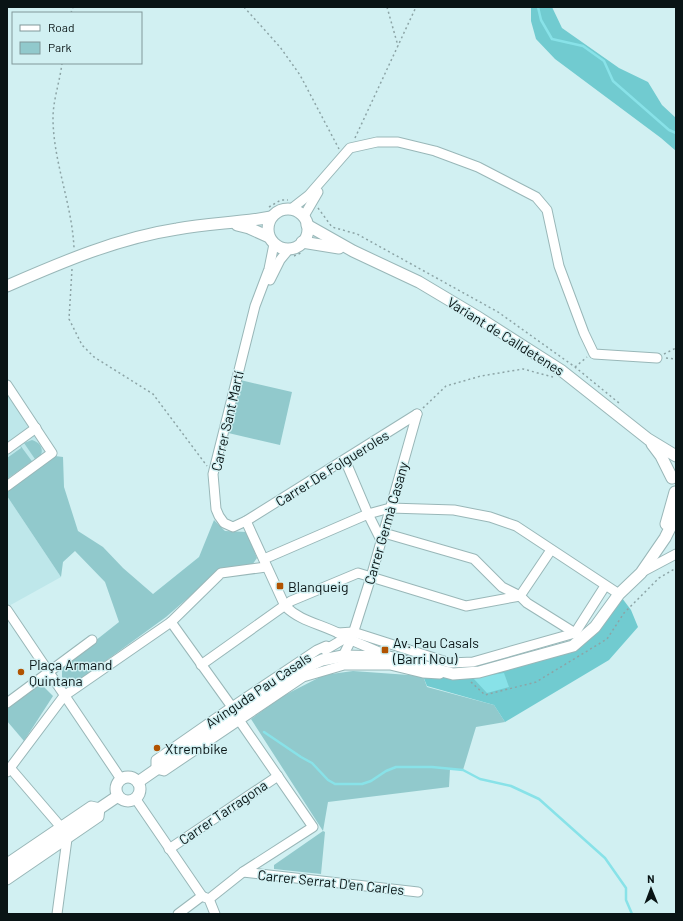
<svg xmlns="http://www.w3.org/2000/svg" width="683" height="921" viewBox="0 0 683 921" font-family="Barlow,sans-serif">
<rect width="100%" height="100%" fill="#d1f0f2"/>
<g fill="#bee7ea">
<polygon points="7,381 52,453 7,486"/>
<polygon points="7,496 61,577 7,607"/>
</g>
<g fill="#91c9cc">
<polygon points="236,379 292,392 280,445 224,432"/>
<path d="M32 440C44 444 44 453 37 462L24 443Z"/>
<polygon points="20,445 34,464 31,462 7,479 7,458 21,448"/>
<polygon points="55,456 63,457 64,487 78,531 103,547 123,568 153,594 199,557 214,520 225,531 247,532 257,558 252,565 219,571 166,617 78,681 69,683 62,677 62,667 119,622 105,582 75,551 63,562 61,577 7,496 7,491"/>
<polygon points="353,671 423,676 427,687 494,705 505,722 476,727 463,770 450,769 449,787 328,802 323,831 325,832 321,874 274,869 274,865 323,831 251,719 283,696 324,675"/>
<polygon points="41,684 53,696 24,741 7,721 7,709"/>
</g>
<g fill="#71cbd0">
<polygon points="531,7 552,7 562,28 619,68 648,82 662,105 676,118 676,151 661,138 555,59 536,39 531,21"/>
<polygon points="619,594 631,610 638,627 609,660 505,722 494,705 427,686 423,676 479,672 573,646"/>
</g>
<polygon fill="#88e2e8" points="504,673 509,687 487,693 473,678"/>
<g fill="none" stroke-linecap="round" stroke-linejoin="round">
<g stroke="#88e2e8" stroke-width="2.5">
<polyline points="538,7 541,20 552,39 583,46 604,61 613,81 669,130 676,133"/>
<polyline points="264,732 301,757 312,763 328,780 335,784 362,784 371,781 386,771 396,767 432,767 463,770 480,779 511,786 539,799 605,858 626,888 626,900 632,914"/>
</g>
<g stroke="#99b7b8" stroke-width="11">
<g id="minor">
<polyline points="291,209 309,195 350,148 377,142 398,142 435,151 478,167 536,197 547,210 559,266 584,333 594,354 657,358"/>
<polyline points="304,216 318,192"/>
<polyline points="274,244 269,269 255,306 213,474 216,509 219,516 224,523 233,527 246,521 417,414"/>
<polyline points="270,280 280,260 289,249"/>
<polyline points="7,385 52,453 7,486"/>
<polyline points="7,449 36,428"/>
<polyline points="345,460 368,514 381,540"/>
<path d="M246 521 285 606C301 622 322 624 342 635"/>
<polyline points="384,533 474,559 502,587 520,596 527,603 575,633"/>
<polyline points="264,559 368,514 390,508 454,510 490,517 516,526 619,594"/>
<polyline points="644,571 676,554"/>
<polyline points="520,596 551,550"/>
<polyline points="7,610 121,779"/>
<polyline points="171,622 232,707"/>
<polyline points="338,633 353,632 450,663 473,662 575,633 605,586"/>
<polyline points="329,647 326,646 317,650 232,707 156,760 156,769 164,771 303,677 344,665 390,665 423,673 440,674"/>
<polyline points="325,650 342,640 351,640 386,655"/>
<polyline points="343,656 351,640 371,577 417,414"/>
<polyline points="201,665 291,601 358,573 466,606 520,596"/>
<polyline points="7,703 92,640"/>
<polyline points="11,769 60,826"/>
<polyline points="7,772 64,696 171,622 221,573 266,567"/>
<polyline points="135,798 202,896"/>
<polyline points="169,849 278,776"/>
<polyline points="7,863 91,806 100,808 99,817 7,880"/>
<polyline points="243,872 418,892"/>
<polyline points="204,897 209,899 215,914"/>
<polyline points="209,899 243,872 313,827 239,720"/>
<polyline points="57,914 67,839"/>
<polyline points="178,914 202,896"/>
</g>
</g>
<g stroke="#99b7b8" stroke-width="13">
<g id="tertiary">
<circle cx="288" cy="229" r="20"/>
<polyline points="237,225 249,228 269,237"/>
<polyline points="307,225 353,251 419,282 476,316 562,371 648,439 676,456"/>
<polyline points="302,242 339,248"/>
<path d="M7 286C62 262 118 238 177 229 209 223 240 223 271 217"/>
<polyline points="652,444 661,456 672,478"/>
<polyline points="666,524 675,492"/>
<circle cx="128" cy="789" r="12"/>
<polyline points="138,782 298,671 322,660 343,656 389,657 453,674 479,672 573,646 595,627 619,594 641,573 665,538 676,516"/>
<polyline points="7,871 118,796"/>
</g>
</g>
<g stroke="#8ca4a6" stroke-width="1.5" stroke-dasharray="2 3" stroke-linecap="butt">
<polyline points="244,7 280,47 300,75 339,149"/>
<polyline points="387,7 398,46"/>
<polyline points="71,13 73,7"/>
<path d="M62 63C60 81 53 100 53 118 53 161 72 204 74 248"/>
<polyline points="355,138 416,7"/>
<polyline points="269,207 281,200 288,200"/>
<polyline points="318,208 332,227 357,234 498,312 575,367 619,403"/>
<polyline points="294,256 303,252"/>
<polyline points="72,269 69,319 82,345 94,357 153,394 207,466"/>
<polyline points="664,354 676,348"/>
<polyline points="666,358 676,359"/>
<polyline points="575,367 587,357"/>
<polyline points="423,408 446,386 481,376 523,369 553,377"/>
<polyline points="471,682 485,695 536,682 607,639 624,613 659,578 676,568"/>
</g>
<use href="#minor" stroke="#fff" stroke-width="9"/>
<use href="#tertiary" stroke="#fff" stroke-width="11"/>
</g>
<g fill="#b15301" stroke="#d1f0f2" stroke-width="1.5">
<rect x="276" y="582" width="8" height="8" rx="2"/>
<rect x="381" y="646" width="8" height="8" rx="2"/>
<circle cx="21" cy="672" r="4"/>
<circle cx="157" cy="748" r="4"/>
</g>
<g text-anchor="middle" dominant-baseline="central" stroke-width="3" stroke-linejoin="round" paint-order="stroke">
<g font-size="14" fill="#091415" stroke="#d1f0f2">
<text transform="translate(506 336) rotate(32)">Variant de Calldetenes</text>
<text transform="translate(227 421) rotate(-77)">Carrer Sant Martí</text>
<text transform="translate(332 468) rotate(-32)">Carrer De Folgueroles</text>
<text transform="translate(386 523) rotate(-74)">Carrer Germà Casany</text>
<text transform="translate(258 690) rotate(-34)">Avinguda Pau Casals</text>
<text transform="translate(223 812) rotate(-34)">Carrer Tarragona</text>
<text transform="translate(331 882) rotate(6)">Carrer Serrat D'en Carles</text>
</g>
<g font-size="14" fill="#091415" stroke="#d1f0f2" text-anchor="start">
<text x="288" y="586">Blanqueig</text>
<text x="393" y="642">Av. Pau Casals<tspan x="393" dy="16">(Barri Nou)</tspan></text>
<text x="29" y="664">Plaça Armand<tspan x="29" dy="16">Quintana</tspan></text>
<text x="165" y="748">Xtrembike</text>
</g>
</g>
<rect width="683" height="921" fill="none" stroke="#091415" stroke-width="16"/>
<rect x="12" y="12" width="130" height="52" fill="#d1f0f2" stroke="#81989a"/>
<rect x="20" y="25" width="20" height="6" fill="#ffffff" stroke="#81989a"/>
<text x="48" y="32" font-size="12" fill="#091415">Road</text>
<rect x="20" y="42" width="20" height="12" fill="#91c9cc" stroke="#81989a"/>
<text x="48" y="52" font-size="12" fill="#091415">Park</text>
<g transform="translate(651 889) rotate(359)" stroke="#d1f0f2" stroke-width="3" paint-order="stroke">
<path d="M0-3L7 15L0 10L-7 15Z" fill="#091415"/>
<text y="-6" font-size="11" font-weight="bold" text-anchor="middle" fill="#091415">N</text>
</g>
</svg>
